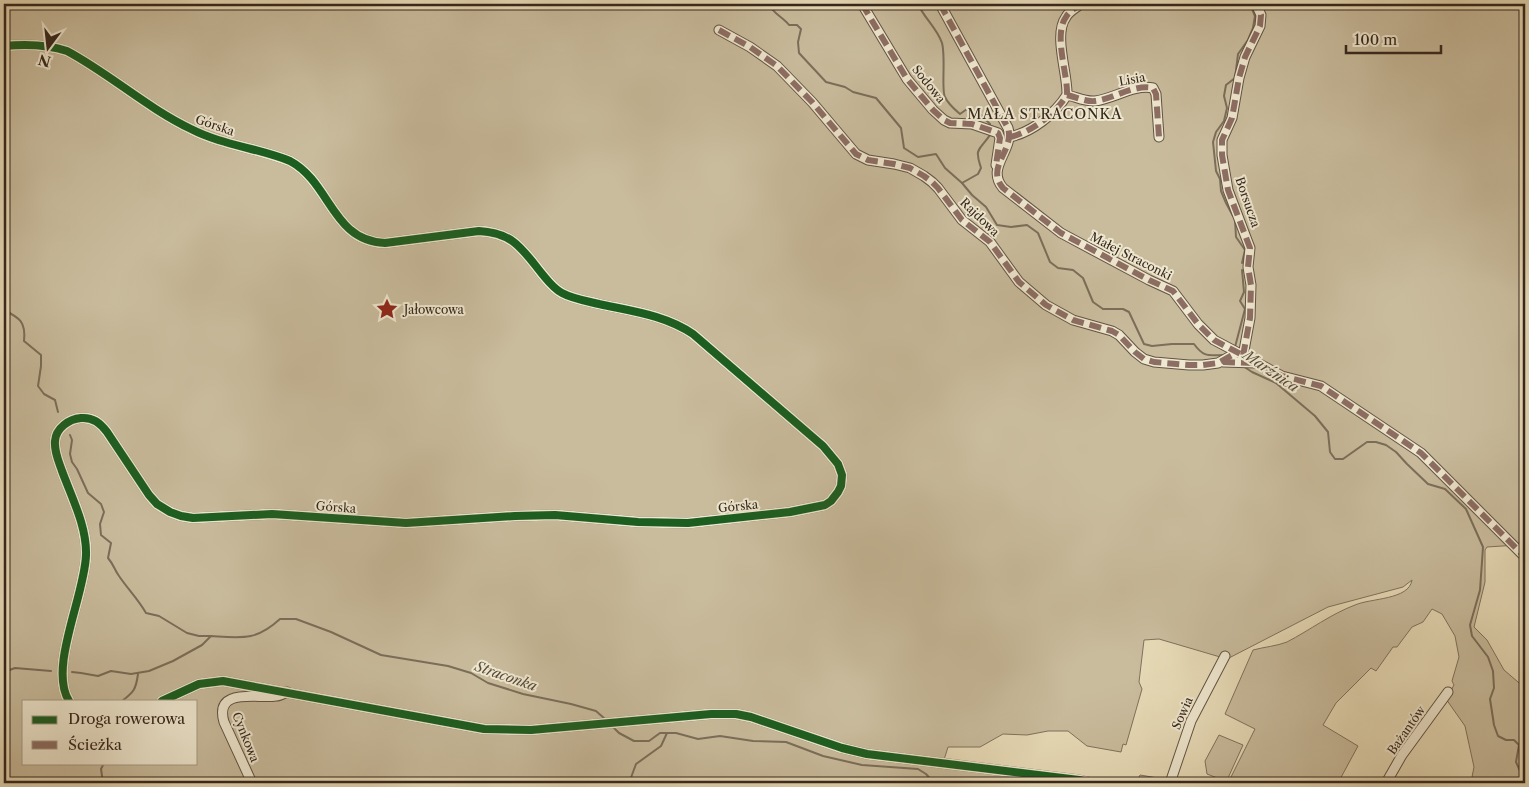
<svg xmlns="http://www.w3.org/2000/svg" width="1529" height="787" viewBox="0 0 1529 787" font-family="'Libre Caslon Text',serif">
<rect width="100%" height="100%" fill="#e7dbb7"/>
<filter id="stains"><feTurbulence type="fractalNoise" baseFrequency=".004" numOctaves="4"/><feColorMatrix values="0 0 0 0 .2 0 0 0 0 .09 0 0 0 0 .02 0 0 0 .5 -.17"/></filter>
<radialGradient id="worn" r=".72"><stop offset=".6" stop-color="#630" stop-opacity="0"/><stop offset="1" stop-color="#630" stop-opacity=".3"/></radialGradient>
<g fill="#c9bc9d" stroke="#7f725d" fill-rule="evenodd">
<path d="M4 4H1525V553L1518 545 1487 547 1485 550V582L1474 627 1487 640 1504 670 1525 688V783H1473L1475 778 1472 777 1474 767 1465 726 1446 699 1454 685 1452 681 1459 657 1455 636 1442 614 1432 609 1423 622 1412 627 1397 647H1393L1376 671 1371 668 1336 703 1323 725 1358 746 1338 783H1227L1230 779 1255 729 1225 714 1253 650C1264 647 1277 646 1287 642 1310 630 1331 614 1355 605 1371 598 1409 600 1412 580L1403 587 1328 607 1227 659 1159 639 1144 640 1139 682 1142 689 1126 745 1123 744 1121 752 1087 746 1068 731H1048L1027 735 1003 734 980 747H948L944 760 895 762 1023 777V779L1044 783H4ZM24 701H196V763H24Z"/>
<polygon points="1219,735 1243,745 1228,778 1225,781 1207,774 1205,761"/>
<polygon points="1140,775 1170,780 1169,783 1136,783"/>
</g>
<g fill="none" stroke-linecap="round" stroke-linejoin="round">
<g stroke="#7b6e5a" stroke-width="2">
<path d="M769 4C772 13 783 17 789 25H797L801 29 798 42 799 53 826 82 845 87 853 92 876 98 901 128 904 148 918 157 936 154 945 168 962 183 972 195 986 207 997 225 1011 227 1027 225 1038 233 1050 262 1058 268 1073 270 1083 278 1093 302 1103 309H1123L1129 312 1144 344 1152 346 1172 344H1194C1204 358 1209 355 1225 355"/>
<path d="M918 4C924 18 937 28 942 43 946 58 941 90 945 97 948 104 954 109 960 114L967 109 979 113 990 124V126"/>
<path d="M962 183 978 174 981 168C980 164 978 160 978 155 976 149 988 140 991 133"/>
<polyline points="1233,216 1226,203 1221,191 1220,179 1216,171 1213,142 1216,132 1224,121 1227,108 1224,96 1226,85 1235,78 1238,54 1248,40 1253,28 1255,16 1250,4"/>
<polyline points="1235,220 1236,237 1245,250 1242,263"/>
<path d="M4 310C20 318 26 322 24 341L41 355V366L38 386 44 394 55 400 58 412"/>
<polyline points="1235,347 1245,309 1240,301 1244,292 1242,270"/>
<polyline points="1243,366 1252,372 1276,383 1315,416 1328,432 1330,452 1335,459 1343,459 1367,442 1376,442 1386,445 1396,452 1407,464 1428,484 1445,489 1466,509 1483,547 1480,590 1470,625 1472,636 1488,657 1493,671 1494,688 1490,699 1494,725 1498,736 1506,740 1514,740 1519,745 1516,762 1525,782"/>
<path d="M70 435 72 440 70 454 72 462 77 469 88 493 101 504 104 512 100 524 101 535 111 543 108 558C114 565 114 569 119 576 127 588 138 599 146 613L159 616 187 633 199 636H210"/>
<polyline points="4,672 15,668 51,671"/>
<path d="M72 672 81 673 98 676 111 671 131 674 149 671 173 661 202 645 211 636C242 638 256 641 280 619H296L331 632 381 655 448 666 471 673 488 683 523 694 571 704 596 711 605 719"/>
<path d="M122 701C134 692 136 689 138 674"/>
<polyline points="612,726 619,733 634,741 649,741 660,733 676,733 698,739 720,736 753,741 786,742 823,756 862,765 918,769 926,774 934,783"/>
<polyline points="103,783 101,769 104,763"/>
<polyline points="629,783 636,764 661,746 667,733"/>
</g>
<g stroke="#625444" stroke-width="11">
<g id="minor">
<polyline points="862,4 907,79 933,110 944,120 950,123 972,124 998,133 1000,138 996,165"/>
<path d="M940 4 1008 128C1015 150 985 167 1003 188L1061 233 1149 280 1173 291 1198 324 1214 340 1282 376 1321 386 1421 453 1525 557"/>
<polyline points="719,30 750,47 777,66 812,102 856,154 868,160 894,164 910,168 924,176 932,182 938,188 962,220 990,242 1019,282 1046,305 1073,320 1112,331 1119,335 1135,352 1144,359 1154,362 1189,365 1203,365 1218,363 1236,353"/>
<path d="M4 46C26 44 46 44 67 51 110 74 147 108 191 129 222 145 258 148 290 161 331 183 332 241 385 243L479 231C514 233 522 249 543 275 548 281 554 289 562 293 573 299 587 301 599 304 631 311 665 315 693 334L823 446 838 464 842 475 841 486 838 492 831 501 825 505 790 512 688 523 638 522 555 515 515 516 406 523 272 514 193 518 181 516 170 512 157 504 149 495 107 432C100 423 93 417 81 418 69 419 56 428 55 441 54 452 59 462 62 471 72 498 87 527 86 555 85 595 48 668 69 701"/>
<path d="M1067 95C1076 97 1086 102 1095 101 1113 99 1134 84 1153 88L1156 94 1159 137"/>
<path d="M1010 137C1032 132 1055 114 1067 95 1068 74 1053 35 1066 17 1069 11 1076 8 1081 4"/>
<polyline points="1243,356 1250,318 1251,285 1248,267 1250,248 1228,190 1222,155 1222,140 1232,118 1239,78 1245,57 1260,26 1261,15 1256,4"/>
<polyline points="1223,362 1255,363"/>
<polyline points="162,701 199,684 223,681 484,729 531,730 711,714 736,714 751,717 842,748 867,754 1079,780 1092,783"/>
<path d="M252 783 224 722C214 687 257 699 276 696 280 696 283 694 287 692"/>
<polyline points="1170,783 1191,721 1225,656"/>
<polyline points="1386,783 1402,755 1448,692"/>
</g>
</g>
<use href="#minor" stroke="#efe8d0" stroke-width="9"/>
<g stroke="#8d6e63" stroke-width="6" stroke-dasharray="12 6" stroke-linecap="butt">
<polyline points="862,4 907,79 933,110 944,120 950,123 972,124 998,133 1000,138 996,165"/>
<path d="M940 4 1008 128C1015 150 985 167 1003 188L1061 233 1149 280 1173 291 1198 324 1214 340 1282 376 1321 386 1421 453 1525 557"/>
<polyline points="719,30 750,47 777,66 812,102 856,154 868,160 894,164 910,168 924,176 932,182 938,188 962,220 990,242 1019,282 1046,305 1073,320 1112,331 1119,335 1135,352 1144,359 1154,362 1189,365 1203,365 1218,363 1236,353"/>
<path d="M1067 95C1076 97 1086 102 1095 101 1113 99 1134 84 1153 88L1156 94 1159 137"/>
<path d="M1010 137C1032 132 1055 114 1067 95 1068 74 1053 35 1066 17 1069 11 1076 8 1081 4"/>
<polyline points="1243,356 1250,318 1251,285 1248,267 1250,248 1228,190 1222,155 1222,140 1232,118 1239,78 1245,57 1260,26 1261,15 1256,4"/>
<polyline points="1223,362 1253,363"/>
</g>
<g stroke="#efe8d0" stroke-width="11">
<g id="cycleway">
<path d="M4 46C26 44 46 44 67 51 110 74 147 108 191 129 222 145 258 148 290 161 331 183 332 241 385 243L479 231C514 233 522 249 543 275 548 281 554 289 562 293 573 299 587 301 599 304 631 311 665 315 693 334L823 446 838 464 842 475 841 486 838 492 831 501 825 505 790 512 688 523 638 522 555 515 515 516 406 523 272 514 193 518 181 516 170 512 157 504 149 495 107 432C100 423 93 417 81 418 69 419 56 428 55 441 54 452 59 462 62 471 72 498 87 527 86 555 85 595 48 668 69 701"/>
<polyline points="162,701 199,684 223,681 484,729 531,730 711,714 736,714 751,717 842,748 867,754 1079,780 1092,783"/>
</g>
</g>
<use href="#cycleway" stroke="#1b5e20" stroke-width="8"/>
</g>
<defs>
<g id="sight-bare" transform="scale(1.725)"><path d="M0-6L1.8-2.2L6-1.7L2.9 1.2L3.7 5.4L0 3.3L-3.7 5.4L-2.9 1.2L-6-1.7L-1.8-2.2Z" fill="#8f2418" stroke="#efe8d0" stroke-width="2.5" paint-order="stroke"/></g>
</defs>
<g fill-rule="evenodd">
<use href="#sight-bare" x="387" y="309"/>
</g>
<g text-anchor="middle" dominant-baseline="central" stroke-width="4" stroke-linejoin="round" paint-order="stroke">
<g font-size="12" fill="#35271d" stroke="#efe8d0">
<text transform="translate(1132 79) rotate(-10)">Lisia</text>
<text transform="translate(929 84) rotate(51)">Sodowa</text>
<text transform="translate(215 125) rotate(19)">Górska</text>
<text transform="translate(1248 202) rotate(71)">Borsucza</text>
<text transform="translate(980 217) rotate(44)">Rajdowa</text>
<text transform="translate(1131 256) rotate(27)">Małej Straconki</text>
<text transform="translate(738 506) rotate(-6)">Górska</text>
<text transform="translate(336 507) rotate(4)">Górska</text>
<text transform="translate(1182 713) rotate(-66)">Sowia</text>
<text transform="translate(1406 730) rotate(-55)">Bażantów</text>
<text transform="translate(246 737) rotate(68)">Cynkowa</text>
</g>
<g font-size="12" fill="#35271d" stroke="#efe8d0" text-anchor="start">
<text x="404" y="309">Jałowcowa</text>
</g>
<g font-size="14" letter-spacing="1" fill="#35271d" stroke="#efe8d0">
<text x="1045" y="114">MAŁA STRACONKA</text>
</g>
<g font-size="14" font-style="italic" fill="#584b3c" stroke="#efe8d0">
<text transform="translate(1271 371) rotate(34)">Marźnica</text>
<text transform="translate(506 676) rotate(19)">Straconka</text>
</g>
</g>
<rect width="1529" height="787" fill="none" stroke="#e7dbb7" stroke-width="20"/>
<rect x="5" y="5" width="1519" height="777" fill="none" stroke="#35271d" stroke-width="2.5"/>
<rect x="10" y="10" width="1509" height="767" fill="none" stroke="#35271d"/>
<rect x="22" y="700" width="175" height="65" fill="#efe8d0" stroke="#a59b88"/>
<rect x="32" y="716" width="25" height="8" fill="#1b5e20" stroke="#a59b88"/>
<text x="68" y="724" font-size="15" fill="#35271d">Droga rowerowa</text>
<rect x="32" y="741" width="25" height="8" fill="#8d6e63" stroke="#a59b88"/>
<text x="68" y="750" font-size="15" fill="#35271d">Ścieżka</text>
<g transform="translate(48 48) rotate(195)" stroke="#efe8d0" stroke-width="4" paint-order="stroke">
<path d="M0-4L9 19L0 12L-9 19Z" fill="#35271d"/>
<text y="-8" font-size="14" font-weight="bold" text-anchor="middle" fill="#35271d">N</text>
</g>
<path d="M1346 45v8h95v-8" fill="none" stroke="#35271d" stroke-width="2.5"/>
<text x="1354" y="45" font-size="15" fill="#35271d" stroke="#efe8d0" stroke-width="4" paint-order="stroke">100 m</text>
<rect width="100%" height="100%" filter="url(#stains)"/>
<rect width="100%" height="100%" fill="url(#worn)"/>
</svg>
